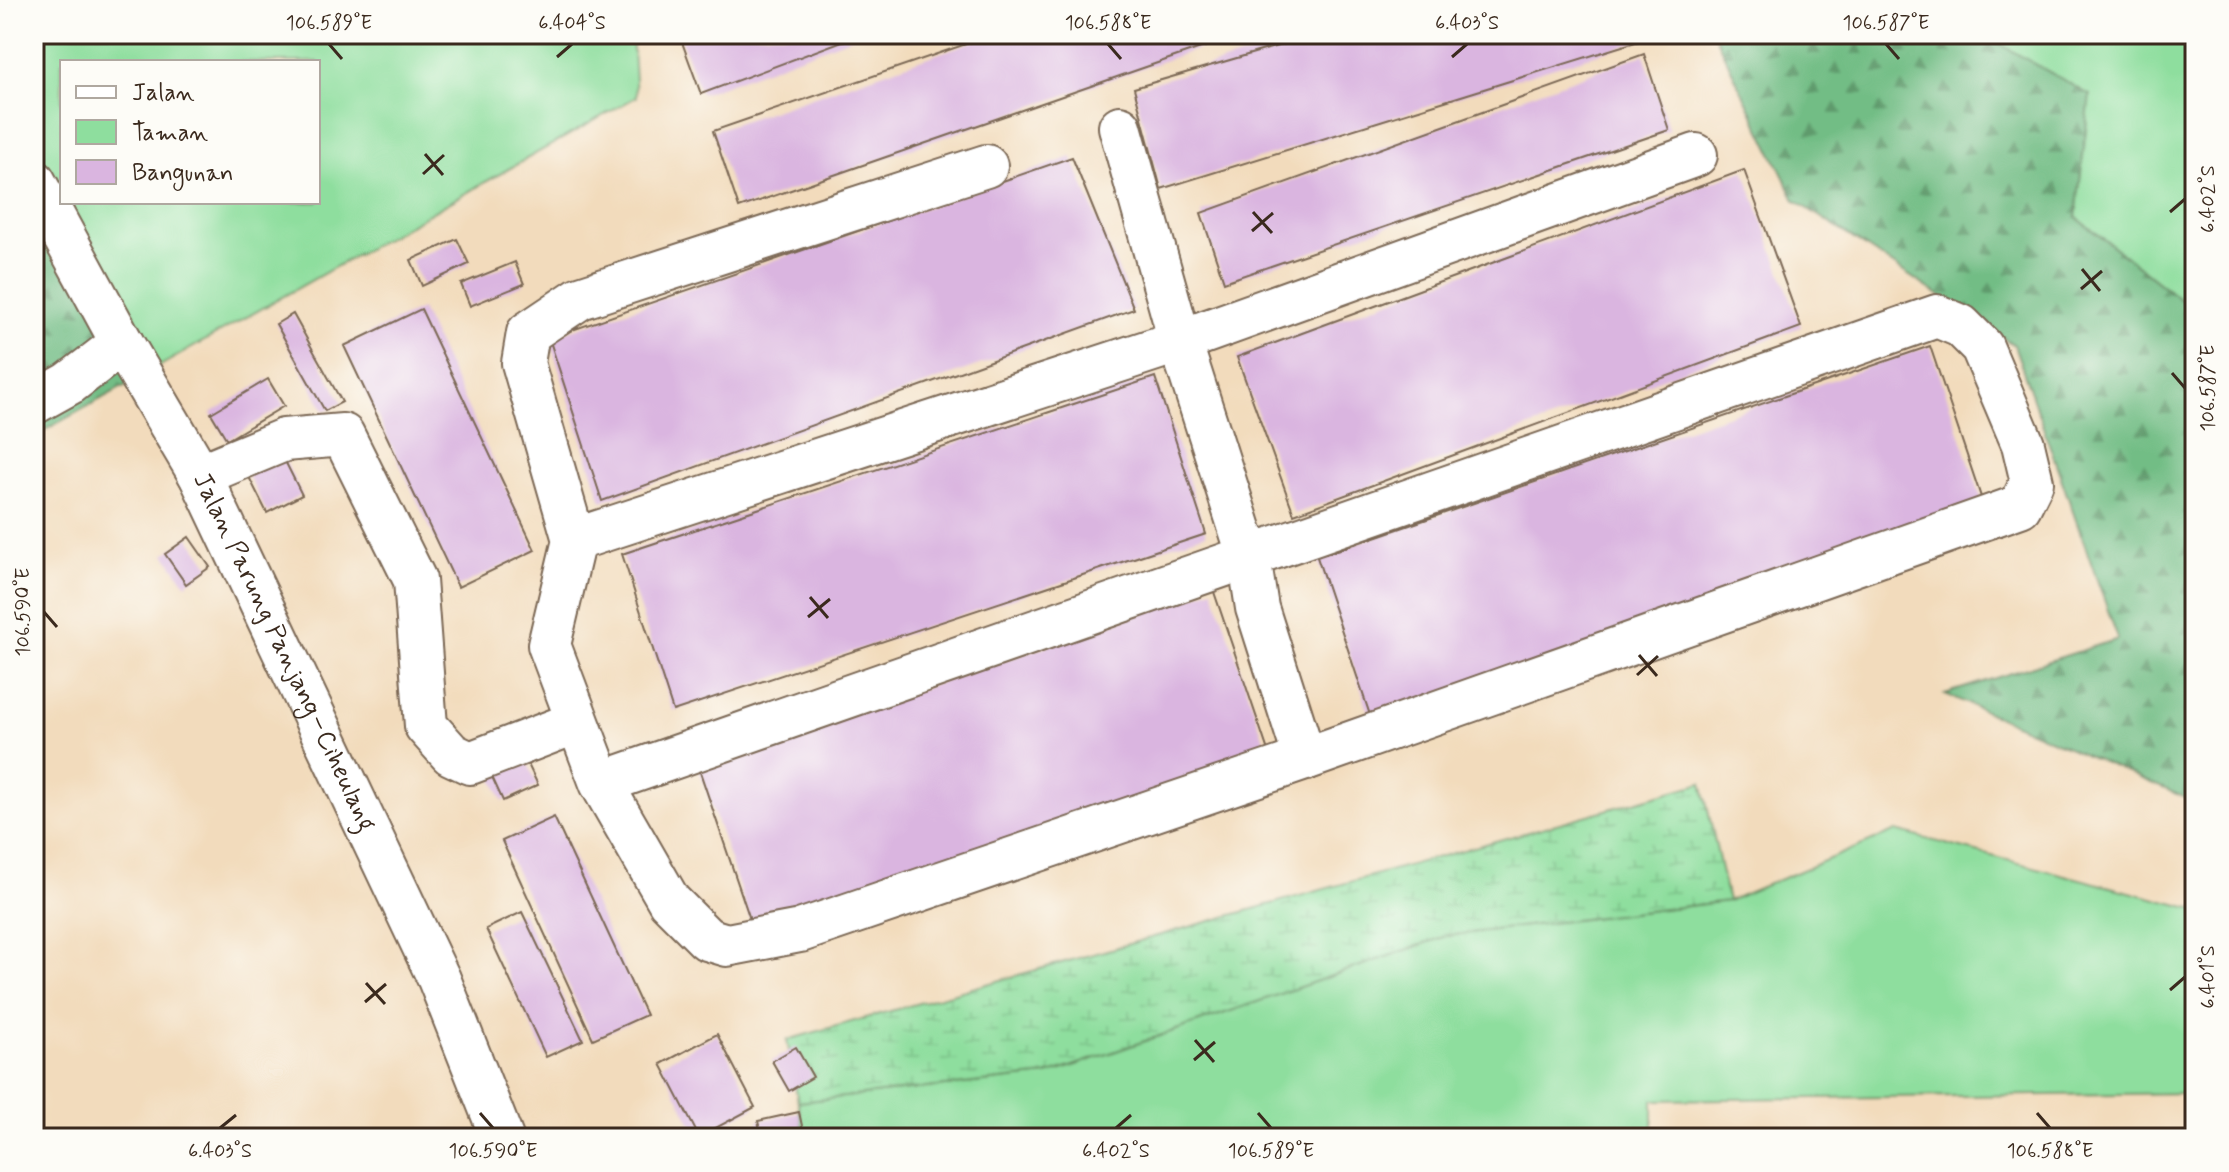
<svg xmlns="http://www.w3.org/2000/svg" width="2229" height="1172" viewBox="0 0 2229 1172" font-family="Mynerve,sans-serif">
<defs>
<pattern id="forest-firs" width="22" height="20" patternUnits="userSpaceOnUse" patternTransform="scale(2)"><rect width="22" height="20" fill="#72bd85"/><path d="M5 1l3.5 6h-7zM16 11l3.5 6h-7z" fill="#5f9a6c"/></pattern>
<pattern id="wetland-marsh" width="20" height="14" patternUnits="userSpaceOnUse" patternTransform="scale(2)"><rect width="20" height="14" fill="#8ede9e"/><path d="M1 5h8M5 5V1M11 12h8M15 12V8" fill="none" stroke="#7bbf88"/></pattern>
</defs>
<rect width="100%" height="100%" fill="#fdfcf7"/>
<filter id="ink" filterUnits="userSpaceOnUse"><feTurbulence type="fractalNoise" baseFrequency=".0125" numOctaves="2"/><feDisplacementMap in="SourceGraphic" scale="16" xChannelSelector="R" yChannelSelector="G"/><feConvolveMatrix kernelMatrix="1 2 1 2 8 2 1 2 1" color-interpolation-filters="sRGB"/></filter>
<filter id="wash" filterUnits="userSpaceOnUse"><feTurbulence type="fractalNoise" baseFrequency=".006" numOctaves="4" result="noise"/><feDisplacementMap in="SourceGraphic" scale="32" xChannelSelector="R" yChannelSelector="G"/><feGaussianBlur stdDeviation="1.8" result="paint"/><feColorMatrix in="noise" values="0 0 0 0 0 0 0 0 0 0 0 0 0 0 0 0 0 1.4 0 .05"/><feComposite in="paint" operator="in"/></filter>
<g filter="url(#wash)">
<rect width="100%" height="100%" fill="#f2dbbc"/>
<g fill="#8ede9e" stroke="#64845e" stroke-width="2" fill-rule="evenodd">
<path d="M34 34H632L636 97 137 379 34 187ZM62 62H318V202H62Z"/>
<polygon points="1982,34 2195,34 2195,311 2076,217 2089,95"/>
<polygon points="1896,831 2195,909 2195,1093 1653,1100 1653,1138 804,1138 798,1102 1047,1075 1446,936 1728,901"/>
</g>
<g fill="url(#forest-firs)" stroke="#567452" stroke-width="2">
<polygon points="1714,34 1982,34 2090,95 2076,217 2195,311 2195,802 1945,694 2118,639 2014,345 1795,200"/>
<polygon points="34,187 137,379 34,436"/>
</g>
<polygon fill="url(#wetland-marsh)" stroke="#64845e" stroke-width="2" points="1702,783 1728,901 1446,936 1047,1075 798,1102 787,1040"/>
<g id="blocks">
<g fill="#dab5e0">
<polygon points="679,34 861,34 701,94"/>
<polygon points="995,34 1241,34 739,208 713,131"/>
<polygon points="1319,34 1658,34 1658,35 1161,189 1134,88"/>
<polygon points="1644,54 1669,130 1224,282 1201,213"/>
<polygon points="1072,157 1134,309 602,501 549,338"/>
<polygon points="1744,170 1801,327 1294,514 1237,357"/>
<polygon points="457,239 469,264 422,286 411,260"/>
<polygon points="515,262 524,284 470,306 461,284"/>
<polygon points="421,309 535,550 458,587 344,346"/>
<polygon points="293,314 342,402 325,411 276,324"/>
<polygon points="1930,346 1985,509 1372,721 1317,557"/>
<polygon points="1155,377 1206,534 673,711 622,554"/>
<polygon points="268,379 284,406 227,440 211,413"/>
<polygon points="281,453 302,495 267,513 246,471"/>
<polygon points="189,537 210,567 186,584 165,554"/>
<polygon points="1213,589 1270,757 755,934 698,766"/>
<polygon points="522,752 538,785 503,801 488,768"/>
<polygon points="554,817 646,1015 593,1039 502,841"/>
<polygon points="522,912 583,1040 546,1057 486,929"/>
<polygon points="717,1034 755,1107 699,1137 661,1064"/>
<polygon points="796,1047 813,1077 789,1091 772,1061"/>
<polygon points="799,1112 804,1135 762,1138 758,1121"/>
</g>
</g>
</g>
<g filter="url(#ink)">
<use href="#blocks" fill-opacity="0" stroke="#7b6855" stroke-width="2"/>
<g fill="none" stroke-linecap="round" stroke-linejoin="round">
<g stroke="#7b6855" stroke-width="46">
<g id="minor">
<polyline points="1120,127 1180,341 1249,557 1257,608 1305,759"/>
<path id="s1" d="M34 181 122 343 200 475 439 979 502 1138"/>
<polyline points="34,403 70,383 122,343"/>
<polyline points="200,475 284,440 343,435 415,580 426,726 451,754 470,763 577,722"/>
<polyline points="574,540 1180,341 1696,155"/>
<polyline points="601,783 1937,316 1961,326 1982,347 2023,444 2032,482 2020,506 1305,759 800,931 727,945 707,939 669,901 601,783 549,645 574,540 523,363 528,333 580,298 986,166"/>
</g>
</g>
<use href="#minor" stroke="#fff" stroke-width="42"/>
</g>
</g>
<path fill="none" stroke="#3b2a1e" stroke-width="3" d="M329 44 342 59M1108 44 1121 59M1886 44 1899 59M557 57 572 44M1452 57 1467 44M425 154 443 175M423 174 444 155M1253 212 1272 233M2170 212 2185 199M1252 231 1273 213M2082 269 2100 291M2081 289 2102 271M2172 373 2185 388M810 597 828 618M44 612 57 627M808 617 830 599M1639 655 1657 676M1637 675 1658 656M366 983 385 1004M2170 990 2185 977M365 1002 386 984M1195 1040 1214 1062M1194 1060 1215 1042M480 1113 493 1128M1258 1113 1271 1128M2037 1113 2050 1128M220 1128 236 1115M1116 1128 1131 1115"/>
<g text-anchor="middle" dominant-baseline="central" stroke-width="6" stroke-linejoin="round" paint-order="stroke">
<g font-size="26" fill="#3b2a1e" stroke="#fdfcf7">
<text stroke="none"><textPath href="#s1" startOffset="534">Jalan Parung Panjang–Ciheulang</textPath></text>
</g>
</g>
<rect width="2229" height="1172" fill="none" stroke="#fdfcf7" stroke-width="88"/>
<rect x="60" y="60" width="260" height="144" fill="#fdfcf7" stroke="#afa8a0" stroke-width="2"/>
<rect x="76" y="86" width="40" height="12" fill="#ffffff" stroke="#afa8a0" stroke-width="2"/>
<text x="132" y="100" font-size="24" fill="#3b2a1e">Jalan</text>
<rect x="76" y="120" width="40" height="24" fill="#8ede9e" stroke="#afa8a0" stroke-width="2"/>
<text x="132" y="140" font-size="24" fill="#3b2a1e">Taman</text>
<rect x="76" y="160" width="40" height="24" fill="#dab5e0" stroke="#afa8a0" stroke-width="2"/>
<text x="132" y="180" font-size="24" fill="#3b2a1e">Bangunan</text>
<rect x="44" y="44" width="2141" height="1084" fill="none" stroke="#3b2a1e" stroke-width="3"/>
<g font-size="20" text-anchor="middle" fill="#3b2a1e">
<text x="329" y="29">106.589°E</text>
<text x="572" y="29">6.404°S</text>
<text x="1108" y="29">106.588°E</text>
<text x="1467" y="29">6.403°S</text>
<text x="1886" y="29">106.587°E</text>
<text transform="translate(2207 199) rotate(-90)" y="7">6.402°S</text>
<text transform="translate(2207 388) rotate(-90)" y="7">106.587°E</text>
<text transform="translate(22 612) rotate(-90)" y="7">106.590°E</text>
<text transform="translate(2207 977) rotate(-90)" y="7">6.401°S</text>
<text x="220" y="1157">6.403°S</text>
<text x="493" y="1157">106.590°E</text>
<text x="1116" y="1157">6.402°S</text>
<text x="1271" y="1157">106.589°E</text>
<text x="2050" y="1157">106.588°E</text>
</g>
</svg>
